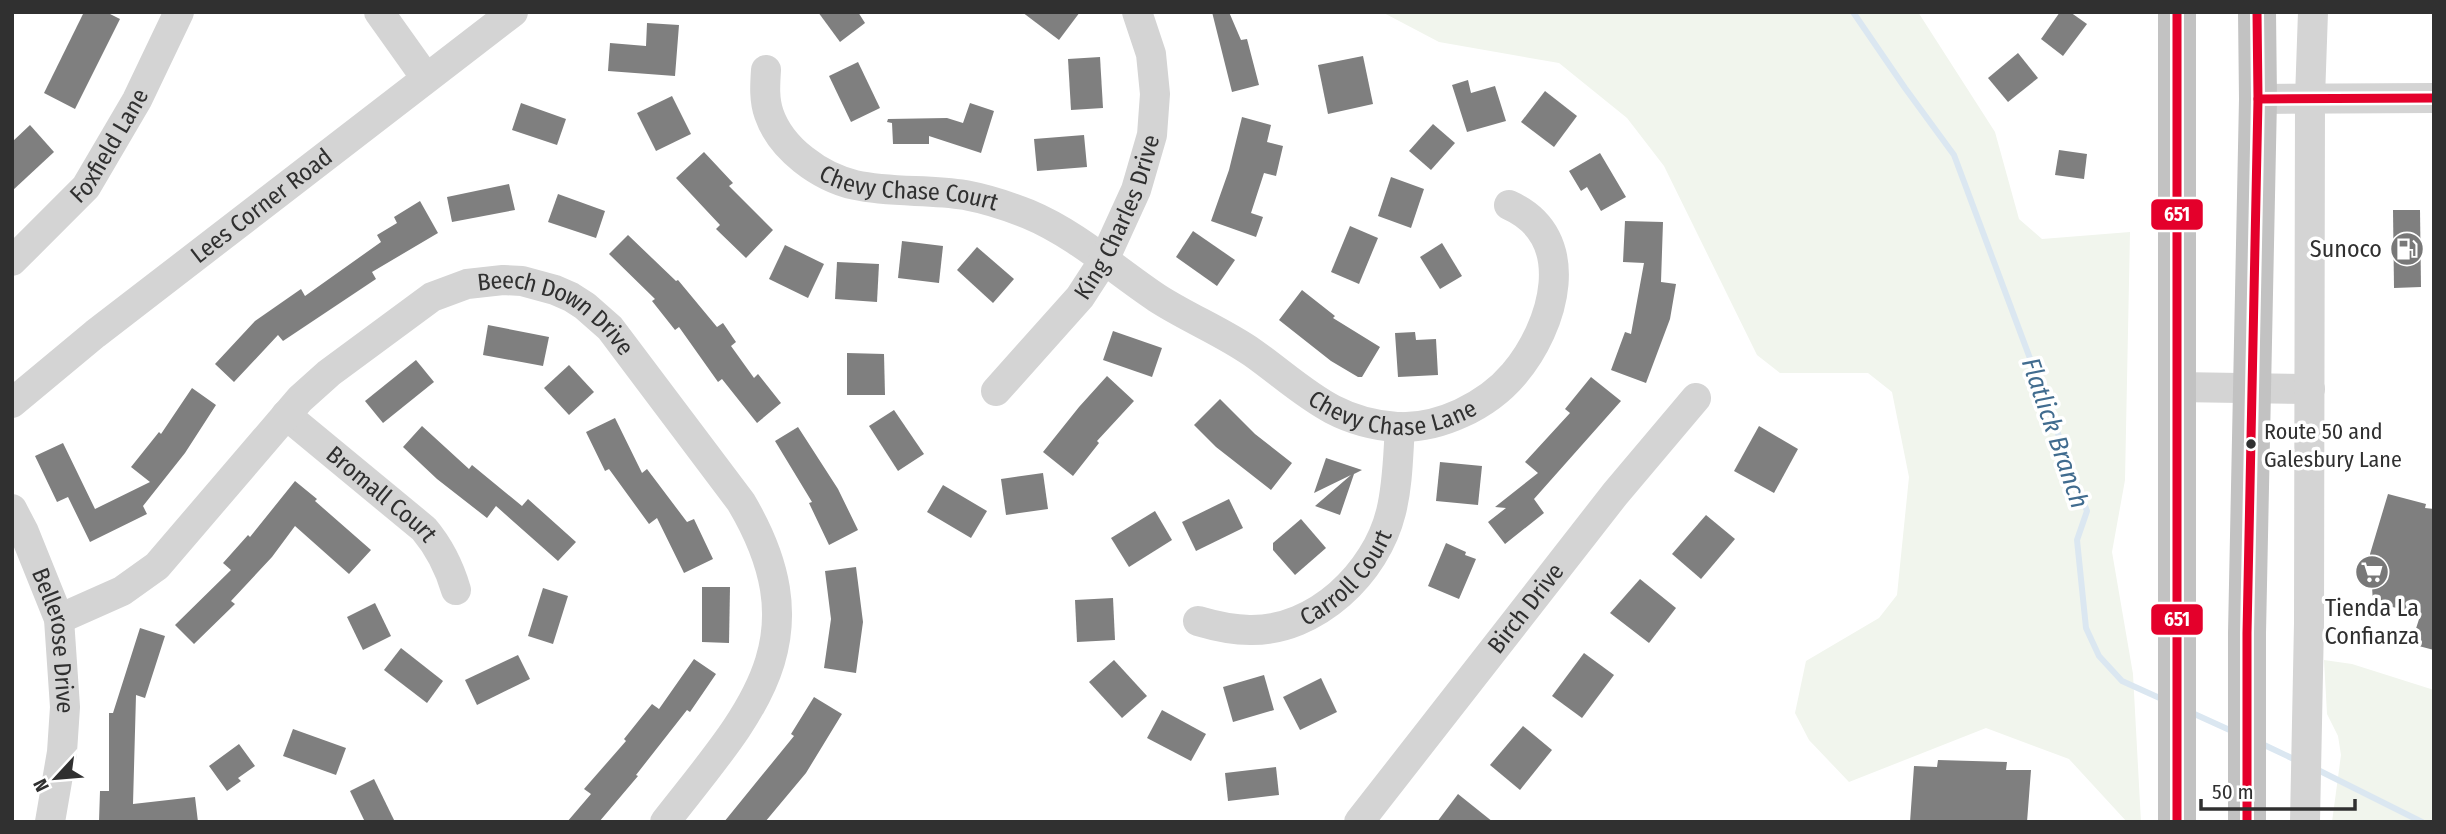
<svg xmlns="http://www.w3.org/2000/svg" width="2446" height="834" viewBox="0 0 2446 834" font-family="'Fira Sans Condensed',sans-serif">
<rect width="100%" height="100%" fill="#fff"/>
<g fill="#f1f5ed">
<polygon points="1382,12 1918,12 1995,132 2019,219 2042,239 2130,232 2125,480 2112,552 2133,674 2141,822 2127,822 2069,759 1986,728 1849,782 1809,740 1795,713 1806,661 1879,618 1897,595 1909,477 1892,392 1868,373 1780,373 1757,355 1664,166 1627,118 1559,63 1439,42"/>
<polygon points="2324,660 2352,664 2434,690 2434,822 2332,822 2341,755 2338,736 2327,714"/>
</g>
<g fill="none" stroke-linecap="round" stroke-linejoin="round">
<g stroke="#dbe7f1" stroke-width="6">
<polyline points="1853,12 1905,88 1954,155 2087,511 2077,540 2086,628 2099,656 2122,681 2164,700"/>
<polyline points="2190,712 2234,732"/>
<polyline points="2260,743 2298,761"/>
<polyline points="2314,768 2422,822"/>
</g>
</g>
<g fill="#7f7f7f">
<polygon points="84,12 106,12 120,19 75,109 44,93"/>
<polygon points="818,12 858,12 865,23 840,42"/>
<polygon points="1022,12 1080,12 1059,40"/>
<polygon points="1212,12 1229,12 1241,40 1247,39 1259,85 1232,92"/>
<polygon points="2060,12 2070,12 2087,24 2063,56 2041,39"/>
<polygon points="647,23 679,25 675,76 608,71 610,43 646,46"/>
<polygon points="2018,53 2038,78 2008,102 1988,78"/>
<polygon points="1363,56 1373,104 1328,114 1318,65"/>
<polygon points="1100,57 1103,108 1071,110 1068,59"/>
<polygon points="858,62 880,108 851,122 829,76"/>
<polygon points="1468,80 1471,93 1495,86 1506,121 1467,132 1452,85"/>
<polygon points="1545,91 1577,116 1554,147 1521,122"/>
<polygon points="672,96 691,134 656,151 637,113"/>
<polygon points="521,103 566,119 557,145 512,130"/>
<polygon points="970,103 994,111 981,153 929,136 929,144 893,144 892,123 887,122 888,119 947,118 963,123"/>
<polygon points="1242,117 1271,125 1267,142 1283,146 1276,176 1264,173 1251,213 1263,217 1256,237 1211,221 1229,170"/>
<polygon points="1433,124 1455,143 1431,170 1409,151"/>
<polygon points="30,125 54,152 12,191 12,142"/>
<polygon points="1084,135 1087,167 1037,171 1034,139"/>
<polygon points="2059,150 2087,154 2084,179 2055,175"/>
<polygon points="704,152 733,183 729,186 773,230 746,258 716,229 720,225 676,178"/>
<polygon points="1600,153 1626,197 1601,211 1587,187 1581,191 1569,171"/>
<polygon points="1391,177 1424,189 1411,228 1378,216"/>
<polygon points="509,184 515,210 452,222 447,197"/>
<polygon points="558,194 605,211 596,238 548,222"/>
<polygon points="420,201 438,233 372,272 376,279 283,341 278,335 234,382 215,364 255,321 301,289 305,296 381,242 377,235 397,223 394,217"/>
<polygon points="2393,210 2420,210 2421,287 2394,288"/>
<polygon points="1625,221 1663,222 1661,282 1676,284 1670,319 1646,383 1611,370 1625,332 1631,334 1644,263 1623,262"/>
<polygon points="1350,226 1378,238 1359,284 1331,272"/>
<polygon points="1193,231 1235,260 1217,286 1176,257"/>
<polygon points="628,235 676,281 678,280 717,327 723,323 736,342 731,346 754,378 758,374 781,403 757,423 722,379 718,382 679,327 675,330 652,301 655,299 609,254"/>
<polygon points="902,241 943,246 939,283 898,278"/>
<polygon points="1442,243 1462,276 1440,289 1420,257"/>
<polygon points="785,245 824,264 808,298 769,279"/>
<polygon points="977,247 1014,279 993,303 957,270"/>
<polygon points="837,262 879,264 877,302 835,299"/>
<polygon points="1302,290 1335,316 1333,318 1380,347 1362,377 1358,377 1331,361 1279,320"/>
<polygon points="488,325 549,337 543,366 483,355"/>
<polygon points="1113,331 1162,348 1152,377 1103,360"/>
<polygon points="1415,332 1416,340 1436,339 1438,375 1398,377 1395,333"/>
<polygon points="847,353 884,354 885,395 847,395"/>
<polygon points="416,360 434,382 383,423 365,401"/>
<polygon points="569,365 594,392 569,415 544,388"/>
<polygon points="1107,376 1134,401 1097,441 1099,443 1073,476 1043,452 1079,407"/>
<polygon points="1591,377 1621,401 1534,499 1544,513 1505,544 1488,522 1506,508 1495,507 1538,473 1525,462 1570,413 1565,409"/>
<polygon points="192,388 216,405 185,453 143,506 147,514 90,542 68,497 57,502 35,456 63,443 95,509 150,482 131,467 159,432 161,434"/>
<polygon points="1220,399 1255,434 1292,463 1271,490 1216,447 1194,425"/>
<polygon points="894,410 924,454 898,471 869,426"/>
<polygon points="615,418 642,473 647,469 687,522 694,519 713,559 684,573 657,518 649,524 609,469 605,471 586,432"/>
<polygon points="422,426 469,469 472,465 522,506 528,499 576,542 558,561 496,506 487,518 437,479 403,447"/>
<polygon points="1759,426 1798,449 1774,493 1734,471"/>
<polygon points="798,427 838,489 858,530 829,545 809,503 812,502 775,441"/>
<polygon points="1326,458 1362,470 1354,474 1340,515 1315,506 1351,475 1314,493"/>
<polygon points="1440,462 1482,466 1478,505 1436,501"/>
<polygon points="1043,473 1048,509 1006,515 1001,479"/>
<polygon points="295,481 317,499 315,501 371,550 349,574 295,526 272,557 231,601 235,604 194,644 175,625 231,570 223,563 248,535 250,537"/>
<polygon points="943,485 987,511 971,538 927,512"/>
<polygon points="2388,494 2426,504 2425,508 2434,509 2434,650 2411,644 2421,613 2373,603 2370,554"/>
<polygon points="1229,499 1243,528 1196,551 1182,522"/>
<polygon points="1155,511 1172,540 1129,567 1111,538"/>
<polygon points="1706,515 1735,539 1701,579 1672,554"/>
<polygon points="1301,519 1326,548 1295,575 1273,550 1273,543"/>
<polygon points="1446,543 1466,552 1465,555 1476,559 1459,599 1428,586"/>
<polygon points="856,567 863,622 856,673 824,668 831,619 825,571"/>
<polygon points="1640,579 1676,608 1649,643 1610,613"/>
<polygon points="702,587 730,587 729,643 702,642"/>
<polygon points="543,588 568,596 553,644 528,636"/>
<polygon points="1113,598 1115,640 1077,642 1075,600"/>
<polygon points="375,603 391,636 363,650 347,617"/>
<polygon points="140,628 165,636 145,698 136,695 133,804 195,797 198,822 99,822 100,791 109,791 109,713 113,713"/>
<polygon points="401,648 443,681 427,703 384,670"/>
<polygon points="1584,653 1614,675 1582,718 1552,696"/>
<polygon points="518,655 530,679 477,705 465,680"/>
<polygon points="694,659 716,674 690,712 687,710 636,775 638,776 599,822 567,822 591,794 584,789 626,741 624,739 652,704 659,709"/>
<polygon points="1114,660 1147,696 1122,718 1089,682"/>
<polygon points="1264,675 1274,710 1233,722 1223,687"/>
<polygon points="1321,678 1337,712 1300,730 1283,697"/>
<polygon points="814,697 842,714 806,773 765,822 724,822 794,736 791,734"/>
<polygon points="1162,710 1206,734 1191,761 1147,738"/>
<polygon points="1523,726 1552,750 1520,790 1490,765"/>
<polygon points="293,729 346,748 336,775 283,756"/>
<polygon points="239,744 255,766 238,778 241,781 227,791 209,766"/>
<polygon points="1938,760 2007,762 2006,770 2031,770 2027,822 1910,822 1914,766 1937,767"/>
<polygon points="1276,767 1279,795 1228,801 1225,773"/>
<polygon points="374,779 395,822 365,822 350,791"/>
<polygon points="1458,794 1493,822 1437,822"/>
</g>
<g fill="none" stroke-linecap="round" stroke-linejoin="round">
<g stroke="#d4d4d4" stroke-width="30">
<polyline points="379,12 426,78"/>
<path id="s1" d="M766 70C765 85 764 100 769 114 781 149 820 177 855 185 891 193 929 189 965 195 986 199 1008 206 1028 214 1076 234 1115 270 1157 298 1188 318 1223 332 1253 353 1302 388 1332 423 1397 427 1439 429 1487 406 1514 374 1554 327 1581 237 1509 205"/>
<polyline points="2258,99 2434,98"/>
<path id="s2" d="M12 261 86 187 137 100 179 12"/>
<polyline points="2177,387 2310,389"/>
<path id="s3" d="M996 391 1080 297 1104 260 1136 190 1152 135 1155 94 1151 54 1137 12"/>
<path id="s4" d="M12 403 95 334 513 12"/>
<path id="s5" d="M286 415 424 529C440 548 449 566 456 590"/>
<path id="s6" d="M12 509 24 532 59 619 65 707 62 752 50 822"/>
<path id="s7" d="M59 619 122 591 157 566 300 399 329 373 432 297 467 284 503 280 522 281 555 290 571 297 585 306 610 328 741 502C824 642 749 714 665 822"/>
<path id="s8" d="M1198 621C1215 626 1232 630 1250 630 1316 631 1376 573 1391 512 1398 484 1398 455 1400 427"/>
<path id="s9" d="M1359 822 1615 494 1696 398"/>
<polyline points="2305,822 2309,623 2310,98 2313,12"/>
</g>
<g stroke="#c2c2c2" stroke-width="38">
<polyline points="2177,822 2177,12"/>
<polyline points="2247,822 2247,633 2258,99 2257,12"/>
</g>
<g stroke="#fff" stroke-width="14">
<g id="bus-1">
<polyline points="2177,12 2177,822"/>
<polyline points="2258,99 2434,98"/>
<polyline points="2247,822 2247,633 2258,99 2257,12"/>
</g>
</g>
<use href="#bus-1" stroke="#e4002b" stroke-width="9"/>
</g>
<defs>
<g id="fuel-disc" transform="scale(1.75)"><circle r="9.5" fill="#787878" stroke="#fff"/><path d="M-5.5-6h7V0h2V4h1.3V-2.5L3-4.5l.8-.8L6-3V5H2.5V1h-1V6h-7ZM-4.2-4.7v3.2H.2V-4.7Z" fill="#fff"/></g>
<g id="supermarket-disc" transform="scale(1.75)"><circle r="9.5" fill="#787878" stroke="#fff"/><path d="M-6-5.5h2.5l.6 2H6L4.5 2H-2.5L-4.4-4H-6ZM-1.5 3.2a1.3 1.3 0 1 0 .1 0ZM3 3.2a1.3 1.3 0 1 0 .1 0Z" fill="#fff"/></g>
</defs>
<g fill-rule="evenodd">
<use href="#fuel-disc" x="2407" y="249"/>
<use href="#supermarket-disc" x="2372" y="572"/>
</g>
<circle fill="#303030" stroke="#fff" stroke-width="2.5" cx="2251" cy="444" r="6"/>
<g text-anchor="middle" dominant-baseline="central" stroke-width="7" stroke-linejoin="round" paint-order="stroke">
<g font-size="22" fill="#303030" stroke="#fff" text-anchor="start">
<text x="2264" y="431">Route 50 and<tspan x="2264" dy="28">Galesbury Lane</tspan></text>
</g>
<g font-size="24" fill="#303030" stroke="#fff">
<text stroke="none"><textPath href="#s2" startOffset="152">Foxfield Lane</textPath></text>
<text stroke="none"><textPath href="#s1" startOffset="214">Chevy Chase Court</textPath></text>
<text stroke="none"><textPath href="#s4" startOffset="318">Lees Corner Road</textPath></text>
<text stroke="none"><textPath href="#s3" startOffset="215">King Charles Drive</textPath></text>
<text stroke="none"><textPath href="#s7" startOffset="635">Beech Down Drive</textPath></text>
<text stroke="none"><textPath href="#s1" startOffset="761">Chevy Chase Lane</textPath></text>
<text stroke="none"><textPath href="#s5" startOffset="124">Bromall Court</textPath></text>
<text stroke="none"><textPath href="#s8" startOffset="168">Carroll Court</textPath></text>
<text stroke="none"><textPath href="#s9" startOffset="271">Birch Drive</textPath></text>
<text stroke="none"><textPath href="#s6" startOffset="140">Bellerose Drive</textPath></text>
</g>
<g font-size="24" fill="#303030" stroke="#fff" text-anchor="end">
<text x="2382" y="249">Sunoco</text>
<text x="2372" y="608" text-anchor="middle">Tienda La<tspan x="2372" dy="28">Confianza</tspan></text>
</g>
<g font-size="26" font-style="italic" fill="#416c8f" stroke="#fff">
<text transform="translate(2055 433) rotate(71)">Flatlick Branch</text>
</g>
</g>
<g stroke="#fff" stroke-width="2.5">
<rect x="2150" y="198" width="54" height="33" rx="7" fill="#e4002b"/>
<rect x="2150" y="603" width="54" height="33" rx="7" fill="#e4002b"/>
</g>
<g font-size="19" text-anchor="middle" font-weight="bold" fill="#fff">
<text x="2177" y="221">651</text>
<text x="2177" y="626">651</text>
</g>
<rect width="2446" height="834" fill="none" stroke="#303030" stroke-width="28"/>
<g transform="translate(56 778) rotate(244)" stroke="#ffffff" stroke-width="5" paint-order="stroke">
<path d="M0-5L12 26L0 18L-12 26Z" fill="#303030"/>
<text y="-10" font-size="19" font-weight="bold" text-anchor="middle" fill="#303030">N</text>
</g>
<path d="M2201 799v10h154v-10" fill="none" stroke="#303030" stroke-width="3.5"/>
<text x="2212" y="799" font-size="21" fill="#303030" stroke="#ffffff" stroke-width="5" paint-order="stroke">50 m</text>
</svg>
